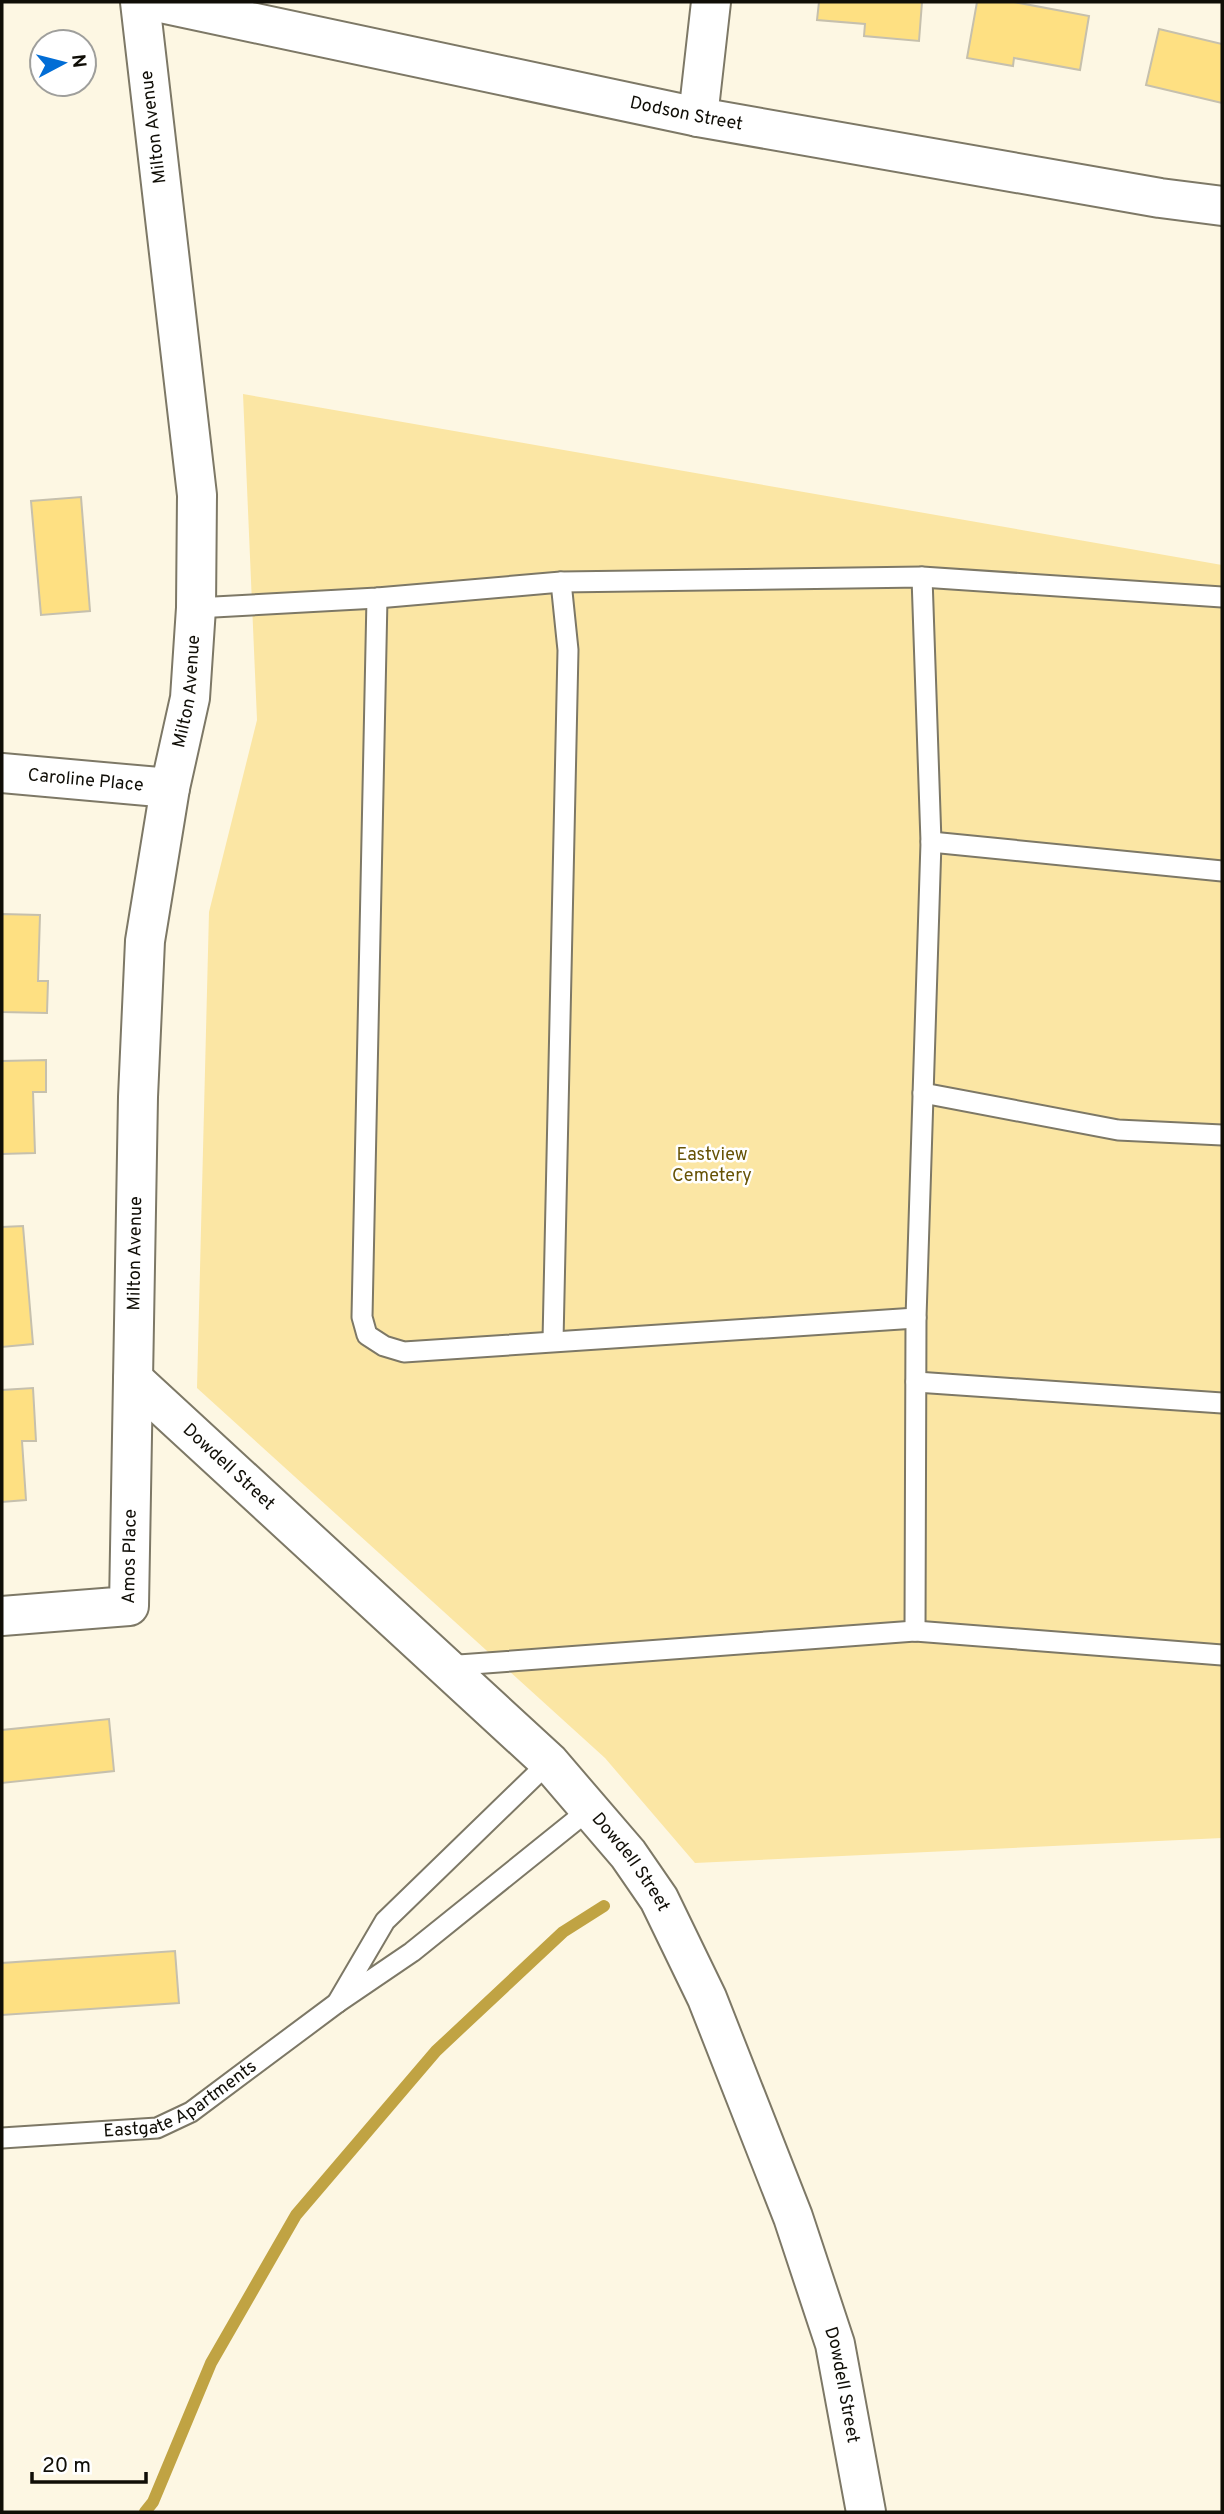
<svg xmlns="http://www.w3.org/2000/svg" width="1224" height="2514" viewBox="0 0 1224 2514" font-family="Overpass,sans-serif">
<rect width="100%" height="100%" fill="#fdf7e3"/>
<polygon fill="#fbe6a4" points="243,394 1222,565 1222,1838 695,1863 605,1758 197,1388 209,912 257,720"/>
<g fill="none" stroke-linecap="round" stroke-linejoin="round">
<polyline stroke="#c0a343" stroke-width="12" points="145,2512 153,2502 211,2363 296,2215 436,2051 563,1932 604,1906"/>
</g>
<g fill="#fee082" stroke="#c6c0ad" stroke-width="2">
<polygon points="819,2 922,2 919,41 864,36 865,24 817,20"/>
<polygon points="977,2 1014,2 1089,16 1080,70 1014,58 1013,66 967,58"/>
<polygon points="1159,29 1222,44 1222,103 1146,85"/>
<polygon points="81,497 90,611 41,615 31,501"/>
<polygon points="2,914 40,915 38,981 48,981 47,1013 2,1012"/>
<polygon points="46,1060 46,1092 33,1092 35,1153 2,1154 2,1061"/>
<polygon points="23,1226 33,1344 2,1347 2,1227"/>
<polygon points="33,1388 36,1441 22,1441 26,1500 2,1502 2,1390"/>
<polygon points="109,1719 114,1771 2,1783 2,1730"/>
<polygon points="175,1951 179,2003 2,2015 2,1963"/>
</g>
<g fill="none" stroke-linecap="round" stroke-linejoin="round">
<g stroke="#7d7866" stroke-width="23">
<g id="service">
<polyline points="377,598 362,1317 367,1335 384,1346 404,1352 916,1318"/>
<polyline points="196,608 377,598 561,582 922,577 1222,597"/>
<polyline points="931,842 1222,871"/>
<polyline points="923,1093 1118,1130 1222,1135"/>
<polyline points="553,1341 568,650 561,582"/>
<polyline points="916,1382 1222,1403"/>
<polyline points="915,1631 916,1318 931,842 922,577"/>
<polyline points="445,1666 915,1631 1222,1655"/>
<polyline points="549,1762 385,1921 337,2003 412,1952 591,1808"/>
<path id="s1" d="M2 2138 157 2128 191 2112 337 2003"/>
</g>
</g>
<g stroke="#7d7866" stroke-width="42">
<g id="minor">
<path id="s2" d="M156 2 698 117 1160 198 1222 206"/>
<polyline points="698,117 711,2"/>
<path id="s3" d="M2 773 170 788"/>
<path id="s4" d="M133 1379 549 1762 628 1854 659 1899 707 1998 793 2217 835 2344 866 2512"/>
<path id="s5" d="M2 1616 129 1606 138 1097 145 941 170 788 190 698 196 608 197 495 140 2"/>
</g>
</g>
<use href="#service" stroke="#fff" stroke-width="19"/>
<use href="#minor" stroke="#fff" stroke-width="38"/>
</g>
<g text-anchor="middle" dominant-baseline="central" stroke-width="5" stroke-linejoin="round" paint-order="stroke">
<g font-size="18" fill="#100e07" stroke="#fff">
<text stroke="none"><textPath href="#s2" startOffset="542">Dodson Street</textPath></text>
<text transform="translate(154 127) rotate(-97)">Milton Avenue</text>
<text stroke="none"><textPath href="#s5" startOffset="1046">Milton Avenue</textPath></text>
<text stroke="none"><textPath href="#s3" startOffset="84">Caroline Place</textPath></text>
<text stroke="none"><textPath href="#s5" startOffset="480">Milton Avenue</textPath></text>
<text stroke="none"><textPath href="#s4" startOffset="130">Dowdell Street</textPath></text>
<text stroke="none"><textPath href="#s5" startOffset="177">Amos Place</textPath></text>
<text stroke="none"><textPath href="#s4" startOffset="695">Dowdell Street</textPath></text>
<text stroke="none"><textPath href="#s1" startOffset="187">Eastgate Apartments</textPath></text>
<text stroke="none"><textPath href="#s4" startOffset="1262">Dowdell Street</textPath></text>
</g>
<g font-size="18" fill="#665205" stroke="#fff">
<text x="712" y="1155">Eastview<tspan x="712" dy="21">Cemetery</tspan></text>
</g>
</g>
<rect width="1224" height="2514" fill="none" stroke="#100e07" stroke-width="7"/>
<g transform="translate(63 63) rotate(83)"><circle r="33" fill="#ffffff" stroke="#9f9f9c" stroke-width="2"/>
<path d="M0-5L12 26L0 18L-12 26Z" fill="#026dd5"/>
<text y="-10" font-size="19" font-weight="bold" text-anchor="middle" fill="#100e07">N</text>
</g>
<path d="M32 2472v10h114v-10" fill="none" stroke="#100e07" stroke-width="3.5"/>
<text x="42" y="2472" font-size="21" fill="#100e07" stroke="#ffffff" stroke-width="5" paint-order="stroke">20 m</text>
</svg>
